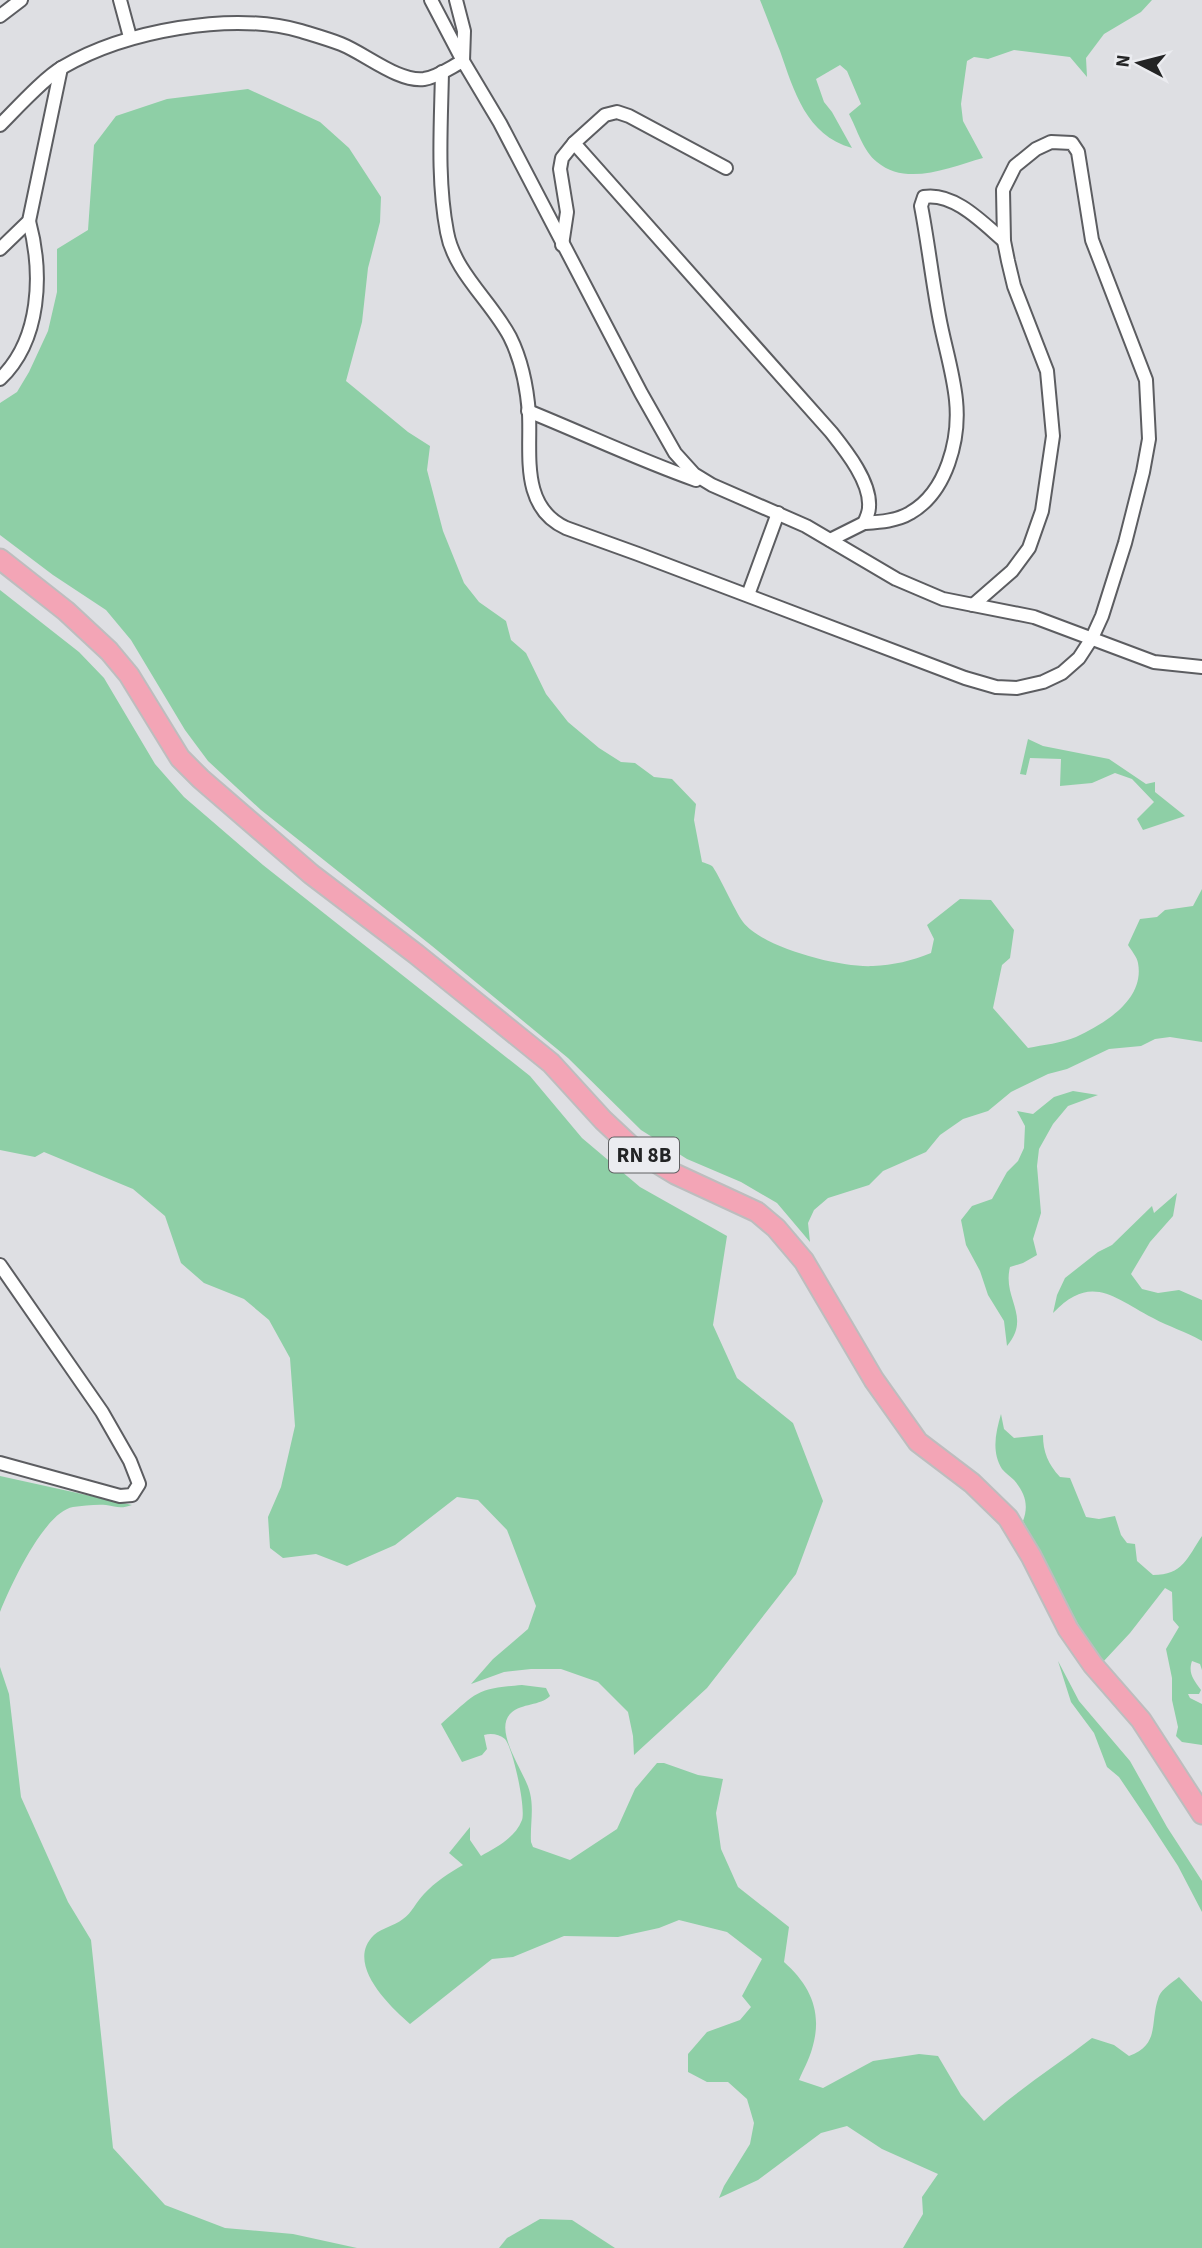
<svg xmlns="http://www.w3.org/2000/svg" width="1202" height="2248" viewBox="0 0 1202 2248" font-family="'Source Sans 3',sans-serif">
<rect width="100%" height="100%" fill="#dedfe3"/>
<g fill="#8ecfa6">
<path d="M760 0H1152L1141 12 1104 34 1086 58 1087 77 1070 57 1014 50 988 59 974 57 967 61 961 104 963 121 983 158C950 167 907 187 877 162 863 151 857 129 849 114L861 104 847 71 840 65 816 79 824 102 832 112 852 148C806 135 794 91 780 51 773 34 767 17 760 0Z"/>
<path d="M248 89 320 122 349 148 381 197 380 222 368 268 362 322 346 381 408 432 430 446 427 470 443 531 464 583 479 602 506 621 511 640 526 653 546 694 568 722 599 748 621 762 635 763 654 777 672 779 696 804 694 820 702 862C705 863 709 864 712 866 717 871 735 911 743 922 763 948 841 968 873 966 893 965 912 961 931 953L934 939 927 925 960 899 991 900 1014 930 1010 958 1002 965 993 1008 1028 1048C1043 1045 1062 1043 1076 1037 1104 1024 1145 1000 1138 963 1137 957 1131 950 1128 945L1140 919 1157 917 1165 910 1193 906 1202 889V1042L1170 1037 1155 1039 1141 1046 1109 1049 1067 1069 1048 1074 1011 1092 988 1111 963 1119 940 1135 926 1152 883 1171 869 1185 828 1198 814 1210 808 1223 810 1242 777 1203 741 1182 687 1159 641 1130 568 1058 432 946 261 810 208 761 185 730 131 640 106 610 53 575 0 535V403L17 392 29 372 48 331 57 292V249L88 230 94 145 116 116 167 99Z"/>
<polygon points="0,590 79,652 104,678 155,764 184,797 263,865 530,1076 582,1138 640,1187 727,1236 713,1325 737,1378 793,1423 823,1501 796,1574 707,1688 634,1755 633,1736 628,1712 598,1682 561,1669 531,1669 504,1672 471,1684 493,1659 528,1629 536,1606 507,1530 478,1500 457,1497 395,1545 347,1566 316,1554 283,1558 270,1548 268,1517 281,1487 295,1426 290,1358 269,1320 244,1299 204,1283 181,1263 165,1216 133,1189 44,1152 35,1157 0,1150"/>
<polygon points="1028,739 1043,746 1109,759 1146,784 1155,782 1155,792 1185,816 1143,830 1137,819 1154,802 1132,779 1115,773 1092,783 1060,786 1061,759 1030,758 1026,775 1020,774"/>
<path d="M1073 1091 1098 1095 1068 1106 1053 1124 1039 1149 1037 1166 1041 1213 1033 1239 1037 1255 1023 1263 1010 1267C1002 1299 1032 1316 1007 1346L1004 1321 988 1295 980 1271 966 1245 961 1220 972 1206 992 1199 1007 1172 1018 1161 1024 1148 1025 1126 1017 1111 1033 1114 1054 1097Z"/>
<path d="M1177 1193 1173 1216 1150 1242 1131 1274 1142 1289 1158 1293 1179 1290 1202 1300V1341C1185 1331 1169 1327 1153 1318 1113 1297 1091 1273 1053 1313L1057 1295 1065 1278 1098 1252 1112 1245 1152 1206 1154 1213Z"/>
<path d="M1001 1414 1004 1429 1014 1438 1043 1435C1043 1452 1048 1464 1060 1477L1070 1478 1086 1517 1099 1519 1115 1516 1121 1535 1127 1543 1135 1544 1137 1561 1153 1575C1183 1575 1187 1558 1202 1536V1670L1200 1664 1192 1661C1188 1673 1193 1679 1201 1690L1199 1694H1188L1190 1698 1202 1704V1745L1182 1742 1176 1736 1178 1727 1172 1700V1678L1166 1649 1179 1627 1173 1620 1172 1592 1165 1588 1130 1633 1102 1663 1087 1641 1023 1521C1029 1505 1025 1493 1014 1480 1010 1476 1005 1473 1002 1469 991 1451 996 1432 1001 1414Z"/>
<path d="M0 1476 132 1505C121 1509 117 1507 106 1505 96 1504 83 1506 73 1507 44 1512 10 1587 0 1612Z"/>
<polygon points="1058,1661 1079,1701 1130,1761 1167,1827 1202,1881 1202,1912 1178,1866 1150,1823 1119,1777 1107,1767 1094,1733 1071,1702"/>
<polygon points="0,1667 9,1694 21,1797 68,1902 91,1940 113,2148 165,2205 225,2228 293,2234 357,2248 0,2248"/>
<path d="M522 1685 546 1688 550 1696C540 1706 522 1703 511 1713 492 1731 526 1773 530 1793 534 1809 530 1826 531 1842L533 1847 570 1860 617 1829 635 1789 657 1763H664L698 1775 723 1779 716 1813 721 1849 738 1887 789 1927 784 1962C811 1986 823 2013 812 2049 809 2060 803 2070 799 2080L823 2088 873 2061 919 2054 938 2056 961 2095 984 2121C1017 2090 1056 2066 1092 2038L1114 2045 1129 2056C1161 2044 1149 2023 1159 1996 1162 1989 1173 1982 1179 1977L1202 2002V2248H903L923 2214 922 2197 938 2174 882 2149 847 2126 821 2133 758 2180 719 2198 724 2186 750 2144 754 2123 747 2099 728 2082H707L688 2072V2054L707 2032 740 2020 751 2007 742 1996 762 1959 727 1932 679 1920 659 1928 618 1937 564 1936 513 1957 492 1959 410 2024C388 2005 345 1963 374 1935 382 1928 394 1926 403 1919 412 1913 416 1902 424 1894 435 1882 449 1873 463 1865L449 1853 470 1827V1840L481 1856C497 1847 515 1838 522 1820 526 1808 513 1748 505 1739 499 1734 491 1733 484 1735L487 1749 482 1755 462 1762 441 1724C477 1693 473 1689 522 1685Z"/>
<polygon points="540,2219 572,2220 615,2248 499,2248 507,2238"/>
</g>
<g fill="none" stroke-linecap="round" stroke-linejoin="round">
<g stroke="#5c5d61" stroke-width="16">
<g id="minor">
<polyline points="120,0 130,37"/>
<polyline points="431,0 463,61 500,123 641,393 675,453 694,474 712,485 806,526 896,579 943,599 1034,617 1154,662 1202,667"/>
<polyline points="0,16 21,0"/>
<path d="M442 72C441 125 437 180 447 232 454 272 491 301 510 337 522 361 527 387 529 414 531 454 520 507 566 528L638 554 965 678 996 687 1017 688 1043 682 1062 673 1079 658 1092 638 1102 616 1125 543 1143 472 1149 439 1146 380 1092 240 1078 152 1072 143 1051 142 1036 149 1015 166 1003 190 1004 241 1008 261 1014 286 1047 371 1053 436 1042 511 1029 548 1012 571 973 605"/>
<path d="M0 125C16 109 45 77 63 67 125 31 231 11 301 31 314 35 328 39 341 44 366 54 398 82 424 79 438 77 451 67 463 61L464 31 456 0"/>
<path d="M574 143 831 432C846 451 871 482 869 507 869 512 866 519 864 523L830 540"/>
<polyline points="562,245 567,212 560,169 562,158 574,143 605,115 617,112 629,116 726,168"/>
<polyline points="0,249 29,221 61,68"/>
<path d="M0 379C41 340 43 273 29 221"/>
<path d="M528 411C585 434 639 460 696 480"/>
<path d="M864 523C879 522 897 521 910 513 947 492 960 439 956 400 953 371 944 344 939 316 932 279 928 242 921 206L924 197C954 192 983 223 1004 241"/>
<polyline points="748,595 778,513"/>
<polyline points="0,1265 102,1412 130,1461 139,1484 132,1495 120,1496 0,1463"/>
</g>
</g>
<g stroke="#bdbdbe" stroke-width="23">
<polyline id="primary" points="0,559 66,611 109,651 129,675 180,758 201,779 311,874 416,954 551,1063 603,1120 634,1149 675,1174 757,1212 776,1228 804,1261 874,1380 918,1442 972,1483 1008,1518 1031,1556 1068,1629 1093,1665 1141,1720 1202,1814"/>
</g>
<use href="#minor" stroke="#fff" stroke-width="12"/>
<use href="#primary" stroke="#f3a5b6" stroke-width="19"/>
</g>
<g text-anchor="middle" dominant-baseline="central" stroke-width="5" stroke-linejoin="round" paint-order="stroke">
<rect fill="#ebecf0" stroke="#5f6062" stroke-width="2" x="609" y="1137.5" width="70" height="35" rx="5"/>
<g font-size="21" font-weight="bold" fill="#232425">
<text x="644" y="1155">RN 8B</text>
</g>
</g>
<g transform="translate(1139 63) rotate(277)" stroke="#ebecf0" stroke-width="5" paint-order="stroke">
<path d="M0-5L12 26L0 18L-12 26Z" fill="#232425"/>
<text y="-10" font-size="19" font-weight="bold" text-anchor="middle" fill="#232425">N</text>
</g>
</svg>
